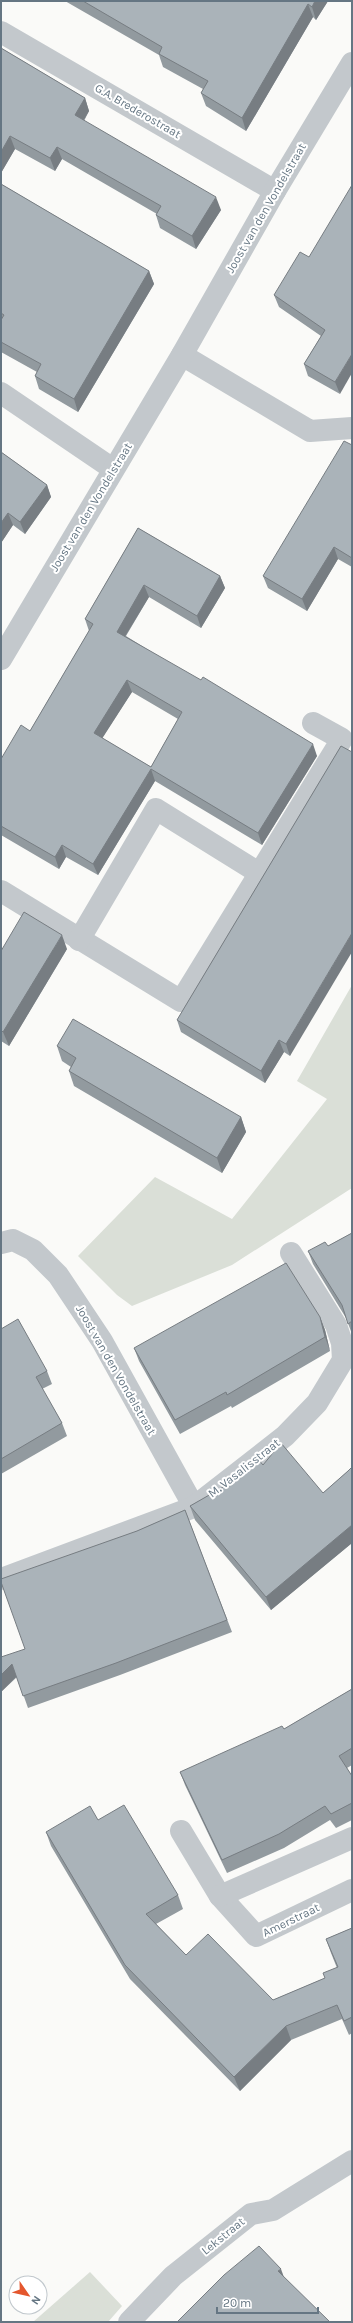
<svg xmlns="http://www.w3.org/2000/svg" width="353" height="2323" viewBox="0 0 353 2323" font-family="Karla,sans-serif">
<rect width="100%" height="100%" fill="#fafaf8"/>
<g fill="#dadfd7">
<polygon points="352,985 352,1188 232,1265 132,1306 117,1295 78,1256 155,1177 232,1219 327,1099 297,1081"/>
<polygon points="90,2272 122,2306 108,2322 33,2322"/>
</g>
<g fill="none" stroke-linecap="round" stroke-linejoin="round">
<g stroke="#c3c8cc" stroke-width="22">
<polyline points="1,32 275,191"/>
<polyline points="182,355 310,431 352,428"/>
<polyline points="1,393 113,469"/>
<polyline points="1,659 182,355 275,191 352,63"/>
<polyline points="1,891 181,1001 342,739 313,723"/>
<polyline points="79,940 156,809 259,873"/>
<polyline points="1,1243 13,1240 33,1250 58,1275 102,1341 194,1507"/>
<polyline points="1,1579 194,1507 285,1436 317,1403 343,1360 342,1343 336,1325 291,1253"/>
<polyline points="181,1831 220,1896 256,1936 352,1890"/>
<polyline points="220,1896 352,1838"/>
<polyline points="129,2322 173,2276 251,2214 273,2210 352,2161"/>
</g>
</g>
<g fill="#929a9f" fill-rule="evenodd">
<polygon points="65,1 328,1 316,20 313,17 246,131 206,106 201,93 203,89 163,67 159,55"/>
<polygon points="1,48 85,98 89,111 84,121 221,210 196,249 160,228 156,215 157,214 62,159 55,171 15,149 1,173"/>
<polygon points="1,184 149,271 154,284 78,412 39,389 35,376 37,372 1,352"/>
<polygon points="309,257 340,394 308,376 304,364 321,336 279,307 274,295"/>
<polygon points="352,445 352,567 338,559 307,611 268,588 263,576"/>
<polygon points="1,452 47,485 51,497 25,534 13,525 1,543"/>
<path d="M138 528 220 576 225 588 201 628 149 597 126 636 317 756 262 845 155 781 98 875 66 857 59 869 1 835V759L30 731 89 631 85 619ZM132 692 178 719 151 767 102 738Z"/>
<polygon points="341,746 290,1056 284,1052 265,1083 181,1032 177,1020"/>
<polygon points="67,949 9,1046 1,1041 1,951"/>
<polygon points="57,1046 241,1117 246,1132 222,1173 74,1086 69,1071 71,1067 62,1061"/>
<polygon points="352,1233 352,1334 346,1318 313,1264 308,1251 328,1246"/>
<polygon points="320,1317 325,1330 330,1351 232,1408 231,1406 180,1434 139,1361 134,1348"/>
<polygon points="1,1329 47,1371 52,1384 42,1389 62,1423 67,1436 1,1474"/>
<polygon points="263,1465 323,1493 348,1471 352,1467 352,1543 271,1610 195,1520 190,1506"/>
<polygon points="185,1510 232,1632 120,1675 28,1708 17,1677 1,1692 25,1649 137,1531"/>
<polygon points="352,1689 352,1765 347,1768 352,1776 352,1820 336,1828 330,1820 284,1848 227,1873 185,1785 180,1772 284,1729"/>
<polygon points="98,1820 178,1895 183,1909 156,1924 186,1955 273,2000 325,1978 337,1968 331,1953 326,1939 352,1928 352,2033 349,2035 342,2019 291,2040 240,2091 130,1979 51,1846 46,1832"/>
</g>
<g fill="#777d82">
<polygon points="315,1 328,1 316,20 312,7"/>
<polygon points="308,4 313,17 246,131 242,118"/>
<polygon points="85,98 89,111 79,128 75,115"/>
<polygon points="10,136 15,149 1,173 1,152"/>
<polygon points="57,147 62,159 55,171 50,158"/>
<polygon points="216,197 221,210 196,249 192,236"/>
<polygon points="149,271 154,284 78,412 74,399"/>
<polygon points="352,354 352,373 340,394 335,382"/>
<polygon points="47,485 51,497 25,534 20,522"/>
<polygon points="8,513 13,525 1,543 1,523"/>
<polygon points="334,547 338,559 307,611 302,599"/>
<polygon points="220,576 225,588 201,628 197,616"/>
<polygon points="144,585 149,597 121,643 117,632"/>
<polygon points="127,680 132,692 98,745 94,733"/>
<polygon points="313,744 317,756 262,845 258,833"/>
<polygon points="151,769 155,781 98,875 93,864"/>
<polygon points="62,845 66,857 59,869 55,857"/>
<polygon points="352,933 352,952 290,1056 286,1044"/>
<polygon points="62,935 67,949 9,1046 3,1032"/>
<polygon points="279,1040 284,1052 265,1083 261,1071"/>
<polygon points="241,1117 246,1132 222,1173 217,1158"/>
<polygon points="320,1317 325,1330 330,1351 325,1337"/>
<polygon points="352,1525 352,1543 271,1610 266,1597"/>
<polygon points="12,1664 17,1676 1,1692 1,1675"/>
<polygon points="286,2026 291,2040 240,2091 234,2077"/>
<polygon points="281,2269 286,2283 278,2271"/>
</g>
<g fill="#aab3b9" stroke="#777d82" fill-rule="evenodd">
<polygon points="83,1 315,1 312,7 308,4 242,118 201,93 208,81 159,54 162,47"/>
<polygon points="1,48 85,98 75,115 216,197 192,236 156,215 161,206 57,147 50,158 10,136 1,152"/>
<polygon points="1,184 149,271 74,399 35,376 41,364 1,342 1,320 4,315 1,313"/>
<polygon points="352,185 352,354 335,382 304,364 325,330 274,295 300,252 309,257"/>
<polygon points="344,441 352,445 352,558 334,547 302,599 263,576"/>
<polygon points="1,452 47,485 20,522 8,513 1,523"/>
<path d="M138 528 220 576 197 616 144 585 117 632 201 680 203 677 313 744 258 833 151 769 93 864 62 845 55 857 1 826V759L21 725 30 731 93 624 85 619ZM127 680 182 712 151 767 94 733Z"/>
<polygon points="341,746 352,752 352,933 286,1044 279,1040 261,1071 177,1020"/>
<polygon points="24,912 62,935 3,1032 1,1030 1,951"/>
<polygon points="73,1019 241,1117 217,1158 69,1071 76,1058 57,1046"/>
<polygon points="352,1233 352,1321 348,1324 342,1305 308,1251 325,1242 328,1246"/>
<polygon points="286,1263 320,1317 325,1337 227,1395 226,1392 175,1420 134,1348"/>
<polygon points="18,1319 47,1371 36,1377 62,1423 1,1459 1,1329"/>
<polygon points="281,1443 323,1493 348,1471 352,1467 352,1525 266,1597 190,1506 225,1486 258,1459 263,1465"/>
<polygon points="185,1510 227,1620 116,1663 23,1696 12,1664 1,1675 1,1657 25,1649 1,1582 1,1579 137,1531"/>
<polygon points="352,1689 352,1748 339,1756 352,1776 352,1803 331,1814 325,1806 279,1834 222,1860 180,1772 282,1726 284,1729"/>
<polygon points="124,1805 178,1895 146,1914 186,1955 208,1934 273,2000 325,1978 323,1973 338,1967 326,1939 352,1928 352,2017 344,2021 337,2005 286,2026 234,2077 125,1965 46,1832 90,1806 98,1820"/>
<polygon points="259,2246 281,2269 278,2271 330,2322 177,2322 224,2275"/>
</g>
<g text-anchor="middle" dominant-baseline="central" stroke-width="4" stroke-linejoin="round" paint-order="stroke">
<g font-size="12" fill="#657683" stroke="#fff">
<text transform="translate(138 111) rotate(30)">G.A. Brederostraat</text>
<text transform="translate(266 208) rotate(-60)">Joost van den Vondelstraat</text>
<text transform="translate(91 507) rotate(-59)">Joost van den Vondelstraat</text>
<text transform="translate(116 1370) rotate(60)">Joost van den Vondelstraat</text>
<text transform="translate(244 1468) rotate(-38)">M. Vasalisstraat</text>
<text transform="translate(291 1920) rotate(-26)">Amerstraat</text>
<text transform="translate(223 2236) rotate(-39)">Lekstraat</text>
</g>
</g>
<rect width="353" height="2323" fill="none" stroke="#657683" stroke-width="4"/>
<g transform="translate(28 2295) rotate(124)"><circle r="19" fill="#ffffff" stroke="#c1c8cd"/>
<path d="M0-3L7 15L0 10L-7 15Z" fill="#e4572e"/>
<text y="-6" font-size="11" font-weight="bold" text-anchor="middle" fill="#657683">N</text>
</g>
<path d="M217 2307v6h101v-6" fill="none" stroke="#657683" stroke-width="2"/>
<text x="223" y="2307" font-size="12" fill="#657683" stroke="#ffffff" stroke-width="3" paint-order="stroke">20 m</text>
</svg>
